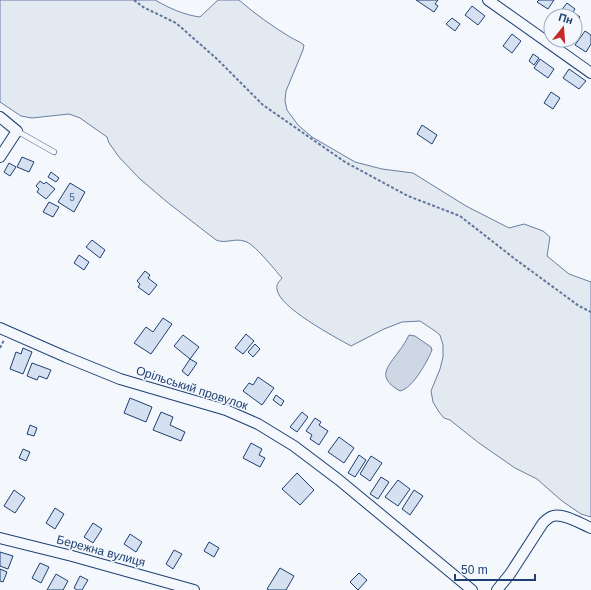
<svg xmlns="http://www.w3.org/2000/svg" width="591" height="590" viewBox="0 0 591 590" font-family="Arial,sans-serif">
<rect width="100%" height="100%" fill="#f4f7fb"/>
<path fill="#e3e9f0" stroke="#687fa3" d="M0 0H155C169 8 184 15 200 17L218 0H239C255 14 272 26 290 37 295 40 299 41 304 45L303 50 286 91 285 101 287 110 298 125 312 137 355 162 382 169 413 173 466 206 509 228 524 224 543 231 550 237 547 256 569 274 591 282V517L581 514 562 501 537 479 515 468 479 443 450 420 444 418 439 412 433 402 431 391 440 369 443 357V345L440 335 435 331 420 321 402 322 384 329 351 346C335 337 278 307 277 289 276 284 279 282 282 278 274 269 254 243 244 241 234 238 226 244 216 240L167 202 139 178 119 157 109 143 107 137 80 118 69 114 32 118 21 116 0 102Z"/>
<path fill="#cfd7e4" stroke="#687fa3" d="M409 335 415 336 431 347 432 350C427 362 413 388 400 391 376 377 387 368 399 351 403 346 406 341 409 335Z"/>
<g fill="#d5e0f0" stroke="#1d3f73">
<polygon points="416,0 438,0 435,4 438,6 434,12"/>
<polygon points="539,0 554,0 548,9 537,2"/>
<polygon points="567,3 575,9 573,12 580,17 575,24 575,16 557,16"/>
<polygon points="472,6 485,16 478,25 465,15"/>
<polygon points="452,18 460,24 455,31 446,24"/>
<polygon points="585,31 591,35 591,44 586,52 575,45"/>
<polygon points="512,34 521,41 512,53 503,46"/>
<polygon points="533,54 539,58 534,65 529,61"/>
<polygon points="540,59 554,69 548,78 534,68"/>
<polygon points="569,69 586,81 579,89 563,78"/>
<polygon points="551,92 560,98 553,109 544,103"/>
<polygon points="422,125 437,135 432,144 417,134"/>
<polygon points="22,157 34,162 29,172 17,167"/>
<polygon points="9,163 16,167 10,176 4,172"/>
<polygon points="51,172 59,178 56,182 48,177"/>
<polygon points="40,181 44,184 46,182 55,189 46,199 37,192 39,189 36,186"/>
<polygon points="70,183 85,192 74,212 58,202"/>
<polygon points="49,202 59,207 53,217 43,212"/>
<polygon points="92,240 105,250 100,258 86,247"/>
<polygon points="79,255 89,262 84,270 74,263"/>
<polygon points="145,271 150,275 148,278 157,285 149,295 138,287 140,284 137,281"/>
<polygon points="163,318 172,324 151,354 134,343 146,327 153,332"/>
<polygon points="246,334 254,341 243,354 235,348"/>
<polygon points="183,335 199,347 190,359 174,346"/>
<polygon points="255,344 260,349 253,357 248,352"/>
<polygon points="23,348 32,352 23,374 10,369 16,352 21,354"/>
<polygon points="190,359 197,363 188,376 182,371"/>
<polygon points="32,363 51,370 47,379 39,376 37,380 27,376"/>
<polygon points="258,377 274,388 262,405 243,391 249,383 253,385"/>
<polygon points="276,395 284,401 281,406 273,400"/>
<polygon points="130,398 152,407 146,422 124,413"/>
<polygon points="161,412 173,417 170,425 185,432 181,441 153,430"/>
<polygon points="302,412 308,417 297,432 290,427"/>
<polygon points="315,418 321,422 319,425 328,431 319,445 310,439 312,435 306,431"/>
<polygon points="30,425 37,428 34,436 27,434"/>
<polygon points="339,437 354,448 344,463 328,452"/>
<polygon points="251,443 262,449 259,455 265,458 260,467 243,458"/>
<polygon points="23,449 30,452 26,461 19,458"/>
<polygon points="359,455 366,460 355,477 348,473"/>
<polygon points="371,456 382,463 370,481 360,474"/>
<polygon points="297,473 314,490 300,505 282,489"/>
<polygon points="381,477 389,482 378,499 370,494"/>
<polygon points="398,480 410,489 398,506 385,497"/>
<polygon points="14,490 25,498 15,513 4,506"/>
<polygon points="414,490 423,496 410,515 402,509"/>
<polygon points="55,508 64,514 55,529 46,523"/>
<polygon points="93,523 102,529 93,543 84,537"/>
<polygon points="130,534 142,542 136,552 124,544"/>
<polygon points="209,542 219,548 214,557 204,551"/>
<polygon points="174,550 182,554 173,569 166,564"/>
<polygon points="0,552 13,556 8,569 0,566"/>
<polygon points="40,563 49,567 41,583 32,578"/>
<polygon points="280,568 294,576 286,590 269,590 267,589"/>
<polygon points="0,569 7,572 3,582 0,581"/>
<polygon points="359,573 367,580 358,590 350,582"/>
<polygon points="56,574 68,581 63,590 47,590"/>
<polygon points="80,576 88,580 82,590 77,590 74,588"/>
</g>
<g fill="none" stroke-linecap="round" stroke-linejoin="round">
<g stroke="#1d3f73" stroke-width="6">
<polyline id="service" points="17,131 54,152"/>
</g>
<g stroke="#1d3f73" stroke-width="12">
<g id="minor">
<polyline points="488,0 591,73"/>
<polyline points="0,117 17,131 0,157"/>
<polyline points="0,328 66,357 120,379 226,410 258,424 294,446 339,480 472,590"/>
<polyline points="0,538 72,556 194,590"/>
<path d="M497 590 510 574 543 523C546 520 549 517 553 516 564 513 581 524 591 528"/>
</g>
</g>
<g stroke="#5e769c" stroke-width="2" stroke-dasharray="3 2" stroke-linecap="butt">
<polyline points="134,0 143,7 176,23 217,59 263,105 345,162 408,196 460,216 515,259 579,306 591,312"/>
<polyline points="0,348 4,340"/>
</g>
<use href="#service" stroke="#f4f7fb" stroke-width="5"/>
<use href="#minor" stroke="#f4f7fb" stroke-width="10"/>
</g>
<g text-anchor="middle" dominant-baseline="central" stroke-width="3" stroke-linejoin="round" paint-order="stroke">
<g font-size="10" fill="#4b6792">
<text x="72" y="197">5</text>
</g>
<g font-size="12" fill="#1d3f73" stroke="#f4f7fb">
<text transform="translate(192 388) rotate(18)">Орільський провулок</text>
<text transform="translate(101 551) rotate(15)">Бережна вулиця</text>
</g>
</g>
<g transform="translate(563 28) rotate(17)"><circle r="19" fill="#f4f7fb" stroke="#9eadc5"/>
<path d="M0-3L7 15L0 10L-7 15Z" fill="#c62828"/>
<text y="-6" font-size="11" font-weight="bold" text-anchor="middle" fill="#1d3f73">Пн</text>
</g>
<path d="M455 574v6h80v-6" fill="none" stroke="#1d3f73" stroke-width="2"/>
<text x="461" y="574" font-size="12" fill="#1d3f73" stroke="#f4f7fb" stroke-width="3" paint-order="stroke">50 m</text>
</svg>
